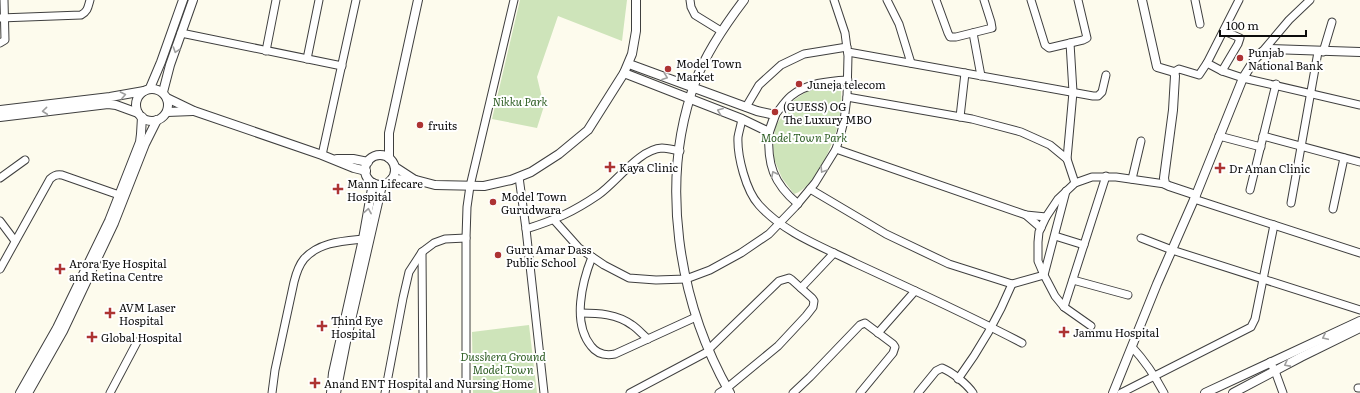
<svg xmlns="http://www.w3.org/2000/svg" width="1360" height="393" viewBox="0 0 1360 393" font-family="Literata,serif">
<rect width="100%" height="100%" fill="#fdfbed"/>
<g fill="#cee4ba">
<polygon points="520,0 627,0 622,41 558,16 537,77 544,106 537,128 492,119"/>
<path d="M833 86 841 91C841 97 842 104 841 110 838 134 818 187 794 194L782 178 774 159 773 141 776 125 794 100 809 90Z"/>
<polygon points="529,325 537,393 473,393 472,332"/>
</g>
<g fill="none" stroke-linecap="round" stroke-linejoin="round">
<g stroke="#3f3f3f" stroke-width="9">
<g id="minor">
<polyline points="690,0 691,7 695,15 721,31"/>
<polyline points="887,0 899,24 911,63"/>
<polyline points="936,0 948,33 950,37 956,37 992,28 991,22 984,0"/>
<polyline points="1031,0 1045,45 1049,48 1083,40 1087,38 1078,0"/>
<polyline points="1195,0 1200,24"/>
<polyline points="1239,0 1207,63 1222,71 1243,78 1360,105"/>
<path d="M0 18 81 15C88 11 88 7 90 0"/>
<polyline points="181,33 342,66"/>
<polyline points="973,33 981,76"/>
<polyline points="0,43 5,40 4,0"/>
<polyline points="266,51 276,0"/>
<polyline points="848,52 1093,96 1098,96 1102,92 1106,75"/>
<polyline points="1262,52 1289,20 1310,0"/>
<polyline points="1323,52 1332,22"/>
<polyline points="307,59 319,0"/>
<polyline points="1222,71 1238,44 1240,38 1224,31"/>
<polyline points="1174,72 1179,69 1199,75 1207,63"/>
<polyline points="847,97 972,119 1021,132 1050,145 1067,159 1075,183"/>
<polyline points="746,107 759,85 781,65 804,54 847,47"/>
<path d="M775 115C780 109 785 101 791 96 807 83 828 81 848 80"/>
<polyline points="960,117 965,73"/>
<path d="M742 119C741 125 739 131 738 137 737 156 746 191 759 205 784 233 823 247 855 263 911 289 967 314 1022 343"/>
<path d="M769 132C767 164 773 183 798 204"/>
<polyline points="1219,136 1261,147"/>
<polyline points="1263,136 1360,162"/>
<polyline points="836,149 1026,215 1046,217"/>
<polyline points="322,155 356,0"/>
<polyline points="1067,159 1073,92 1070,43"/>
<polyline points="519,177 526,229 544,393"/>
<polyline points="0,178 25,160"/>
<polyline points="1132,179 1141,141"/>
<polyline points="810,189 886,234 949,264 1012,284 1044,275 1066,191"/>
<polyline points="1250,190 1276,84"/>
<polyline points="1194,199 1360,253"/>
<polyline points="1291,203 1318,52"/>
<polyline points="1333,209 1344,158"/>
<polyline points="1026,215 1041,228"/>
<polyline points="554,220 579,248 604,265 629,278 656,280 686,279 710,270 741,253 769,234 795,207 815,183 836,149 841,133 844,121 847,97 848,56 845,33 834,0"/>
<polyline points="0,221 15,241"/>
<path d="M526 229C555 220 573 212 598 195 616 183 639 149 662 148 667 148 674 150 680 151"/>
<polyline points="1055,236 1084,245"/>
<polyline points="1141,238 1172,250 1360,310"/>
<polyline points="422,252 423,393"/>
<path d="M592 257C582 282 572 323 591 346 597 354 605 356 615 354L696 317"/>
<path d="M0 269 50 179C54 175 57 174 62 175L119 195"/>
<polyline points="1073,280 1128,295"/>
<polyline points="801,288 834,253"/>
<polyline points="1064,307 1106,176"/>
<path d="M581 313C598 313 617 314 632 325 638 329 643 335 648 339"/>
<polyline points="1091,326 1064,307 1055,296 1044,275 1038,261 1038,242 1039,232 1046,217 1058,199 1075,183 1092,177 1116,177 1165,184"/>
<polyline points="878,333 915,291"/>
<path d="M1132 347C1145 361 1155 376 1164 393"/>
<polyline points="709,349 779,281 789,278 792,280 812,298 814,301 813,307 806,316 778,346 727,388 719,393"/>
<polyline points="1270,362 1275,371 1283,393"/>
<path d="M958 379C980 349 998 318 1012 284"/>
<polyline points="1358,388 1360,388"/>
<polyline points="110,393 137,342"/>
<path d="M272 393 275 370 294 282C296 274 299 265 304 259 319 242 343 241 363 239"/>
<polyline points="385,393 403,298 409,272 422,252 434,243 445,239 466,238"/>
<polyline points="466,393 466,238 467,207 470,186 514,0"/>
<polyline points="630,393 709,351"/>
<polyline points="793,393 810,377 860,325 865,323 893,344 895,347 893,353 860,393"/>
<path d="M918 393 936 371 942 368C952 372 967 384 973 393"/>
<polyline points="1121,393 1251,327 1255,319 1274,225"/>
</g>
</g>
<g stroke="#3f3f3f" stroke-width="10">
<g id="tertiary">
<polyline points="1142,0 1157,67 1174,72 1175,76 1173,110 1164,178 1165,184 1169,186 1196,195"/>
<polyline points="624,73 742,119 769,132 775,115 757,111 629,64"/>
<polyline points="150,88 161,62 183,0"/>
<circle cx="152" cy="105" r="16"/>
<polyline points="163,92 170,65 193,0"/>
<polyline points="167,98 194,111 322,155 354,168 366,171"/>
<polyline points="0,110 110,97 144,91"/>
<polyline points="167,112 193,111"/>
<polyline points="0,117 108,104 116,105 138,113"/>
<circle cx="380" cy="170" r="15"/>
<polyline points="389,158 389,133 418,0"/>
<polyline points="337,159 353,159 368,162"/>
<polyline points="395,167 415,180"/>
<polyline points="392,179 416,180 435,185 484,186 511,180 531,172 559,154 588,130 624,73 632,54 636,31 636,0"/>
<polyline points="20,393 57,328 109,221 140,142 141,134 142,117"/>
<polyline points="28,393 63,331 114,223 145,144 157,120"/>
<polyline points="331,393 333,373 363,239 373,183"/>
<polyline points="336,393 346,342 382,185"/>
<path d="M730 393C678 302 658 180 696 80 707 51 725 25 744 0"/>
<polyline points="1113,393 1157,284 1196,195 1243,78 1255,59 1262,52 1270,49 1360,52"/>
<polyline points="1205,393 1360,321"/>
<polyline points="1233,393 1301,357 1360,328"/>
</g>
</g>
<use href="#minor" stroke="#fff" stroke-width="7"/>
<use href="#tertiary" stroke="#fff" stroke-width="8"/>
</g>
<defs><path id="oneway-chevron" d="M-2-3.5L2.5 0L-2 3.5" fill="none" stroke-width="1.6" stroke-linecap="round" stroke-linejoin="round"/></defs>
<g stroke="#9e9e9e">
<use href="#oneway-chevron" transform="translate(176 50) rotate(109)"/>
<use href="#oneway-chevron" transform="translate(665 77) rotate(20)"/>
<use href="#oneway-chevron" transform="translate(123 95) rotate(-11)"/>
<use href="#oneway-chevron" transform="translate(45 111) rotate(174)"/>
<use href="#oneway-chevron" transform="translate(720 111) rotate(-159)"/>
<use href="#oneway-chevron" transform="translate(823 170) rotate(122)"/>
<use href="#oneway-chevron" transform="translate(774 174) rotate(-117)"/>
<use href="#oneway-chevron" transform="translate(368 211) rotate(-80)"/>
<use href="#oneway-chevron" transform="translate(1325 337) rotate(155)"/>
<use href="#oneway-chevron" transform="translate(1287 364) rotate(152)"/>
</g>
<g fill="#ad3333" stroke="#fff" stroke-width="1.5">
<circle cx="1240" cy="58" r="4"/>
<circle cx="668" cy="69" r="4"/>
<circle cx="799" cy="84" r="4"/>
<circle cx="775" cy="112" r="4"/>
<circle cx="420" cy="125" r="4"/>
<path d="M608 161h4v4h4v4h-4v4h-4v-4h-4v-4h4z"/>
<path d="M1218 162h4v4h4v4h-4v4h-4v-4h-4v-4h4z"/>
<path d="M336 183h4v4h4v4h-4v4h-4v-4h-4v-4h4z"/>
<circle cx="493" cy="202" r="4"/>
<circle cx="498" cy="255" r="4"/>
<path d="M58 263h4v4h4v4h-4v4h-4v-4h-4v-4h4z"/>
<path d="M108 307h4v4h4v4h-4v4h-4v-4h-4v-4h4z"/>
<path d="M320 320h4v4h4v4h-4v4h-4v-4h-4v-4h4z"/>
<path d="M1062 326h4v4h4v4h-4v4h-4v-4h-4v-4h4z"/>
<path d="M90 331h4v4h4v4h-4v4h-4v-4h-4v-4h4z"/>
<path d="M313 377h4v4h4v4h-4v4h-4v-4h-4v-4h4z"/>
</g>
<g text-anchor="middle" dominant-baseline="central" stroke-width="4" stroke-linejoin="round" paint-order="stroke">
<g font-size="11" fill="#0c0c0c" stroke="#fff" text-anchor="start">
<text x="1248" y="52">Punjab<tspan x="1248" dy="13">National Bank</tspan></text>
<text x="676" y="63">Model Town<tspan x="676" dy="13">Market</tspan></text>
<text x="807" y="84">Juneja telecom</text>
<text x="783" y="106">(GUESS) OG<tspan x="783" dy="13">The Luxury MBO</tspan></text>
<text x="428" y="125">fruits</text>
<text x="619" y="167">Kaya Clinic</text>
<text x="1229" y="168">Dr Aman Clinic</text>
<text x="347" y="183">Mann Lifecare<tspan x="347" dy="13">Hospital</tspan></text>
<text x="501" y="196">Model Town<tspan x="501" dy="13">Gurudwara</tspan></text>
<text x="506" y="249">Guru Amar Dass<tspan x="506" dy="13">Public School</tspan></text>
<text x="69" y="263">Arora Eye Hospital<tspan x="69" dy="13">and Retina Centre</tspan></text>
<text x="119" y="307">AVM Laser<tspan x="119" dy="13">Hospital</tspan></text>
<text x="331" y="320">Thind Eye<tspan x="331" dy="13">Hospital</tspan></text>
<text x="1073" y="332">Jammu Hospital</text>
<text x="101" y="337">Global Hospital</text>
<text x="324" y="383">Anand ENT Hospital and Nursing Home</text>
</g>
<g font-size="11" font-style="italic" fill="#2d5d23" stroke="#fff">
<text x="520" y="101">Nikku Park</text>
<text x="804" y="137">Model Town Park</text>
<text x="503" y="356">Dusshera Ground<tspan x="503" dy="13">Model Town</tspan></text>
</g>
</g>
<path d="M1220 30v6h86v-6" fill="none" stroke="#0c0c0c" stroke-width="2"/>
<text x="1226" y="30" font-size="12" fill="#0c0c0c" stroke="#ffffff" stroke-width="3" paint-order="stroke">100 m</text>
</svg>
